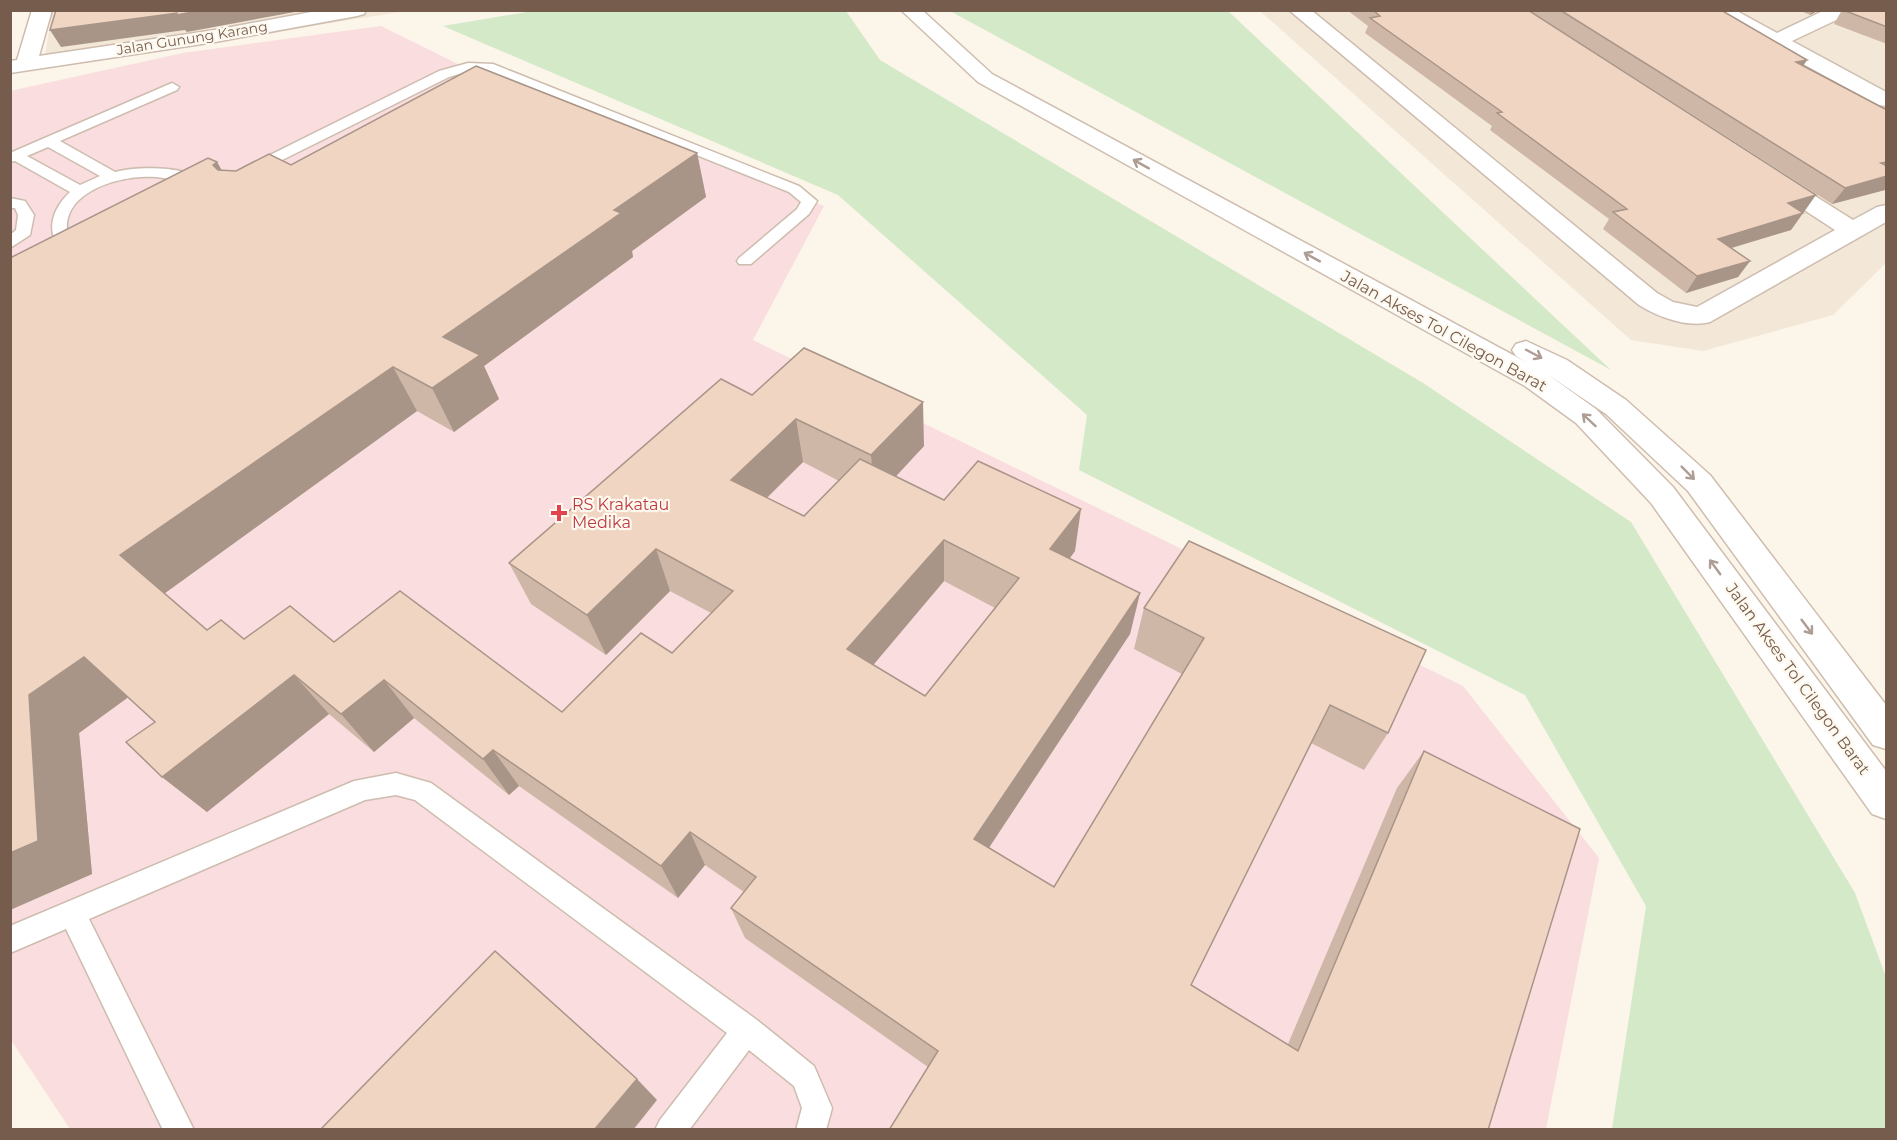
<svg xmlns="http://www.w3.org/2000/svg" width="1897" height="1140" viewBox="0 0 1897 1140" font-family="Montserrat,sans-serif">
<rect width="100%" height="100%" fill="#fcf5e9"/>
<g fill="#f3e7d8">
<polygon points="52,11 406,11 43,69"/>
<polygon points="1260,11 1886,11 1886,263 1833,315 1703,351 1631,340"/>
</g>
<polygon fill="#f9dddf" points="381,26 468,69 824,206 753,340 1463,686 1599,858 1546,1129 70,1129 11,1040 10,91 183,53"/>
<g fill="#d4e9c7">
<polygon points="533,11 846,11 880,60 1423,383 1631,522 1855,893 1886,977 1886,1129 1612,1129 1646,906 1525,695 1079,470 1087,415 838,195 443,26"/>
<polygon points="950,11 1228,11 1611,370"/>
</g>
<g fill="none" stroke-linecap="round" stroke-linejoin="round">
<g stroke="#cebdaf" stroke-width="3">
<g id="service">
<polygon points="468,63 493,64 799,186 817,201 809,214 751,264 739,264 737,261 739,258 797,209 801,202 789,192 486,71 469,71 449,77 256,173 246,173 244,170 246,167 439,71"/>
<path d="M172 83 179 87 177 90 60 141 115 172C139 166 191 165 209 185L201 190C186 186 172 178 156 177 123 174 58 191 68 236L83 253 81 256H69C44 238 49 212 70 192L15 161 10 162V153ZM48 147 100 176 80 185 27 156Z"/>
<polygon points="10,198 25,201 34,215 30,235 10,248 10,235 16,230 18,215 15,208 10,208"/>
<polygon points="396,773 431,783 757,1020 814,1066 832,1108 826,1130 796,1130 802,1108 794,1086 749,1050 689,1130 655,1130 660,1120 727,1033 415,800 396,795 365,800 89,919 194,1130 163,1130 66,929 10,953 10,926 354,781"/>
</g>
</g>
<g stroke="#cebdaf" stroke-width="3">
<g id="minor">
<polygon points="32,10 52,10 39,56 215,30 322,10 366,10 364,14 357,16 215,42 10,73 10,61 17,60"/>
<polygon points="901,10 922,10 992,74 1526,362 1516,356 1512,350 1516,344 1526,341 1567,360 1626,400 1710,475 1886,705 1886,749 1873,745 1688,491 1606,414 1547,374 1596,409 1673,487 1886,771 1886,819 1872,814 1651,503 1576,423 1525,386 978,82"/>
<path d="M1289 10H1311L1657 293 1673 302 1697 307 1835 230 1764 184 1760 179 1764 174 1772 172 1780 174 1853 220 1877 207 1886 205V222L1710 322C1688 328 1658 317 1639 305Z"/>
<polygon points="1710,10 1735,10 1777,33 1825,10 1851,10 1849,14 1792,41 1886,92 1886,106 1878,105 1712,14"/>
</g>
</g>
<use href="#service" fill="#fff" fill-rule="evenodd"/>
<use href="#minor" fill="#fff" fill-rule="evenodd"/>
</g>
<g fill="#ceb7a7" fill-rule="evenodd">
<polygon points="1347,10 1528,10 1804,212 1802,213 1803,213 1791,230 1732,248 1750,261 1738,277 1686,293 1603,229 1609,219 1490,130 1492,126 1365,33 1368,26"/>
<polygon points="1529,10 1721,10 1803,66 1887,110 1887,188 1885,190 1832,204"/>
<polygon points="1799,10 1819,10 1810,15"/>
<polygon points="1842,10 1887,10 1887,44 1834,24"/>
<path d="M697 153 706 197 632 251 633 257 484 366 499 399 454 432 417 411 165 593 207 630 244 639 334 642 562 712 672 653 711 613 670 591 606 655 531 604 509 563 752 395 924 446 895 476 944 500 1075 551 1070 558 1140 593 1130 634 989 847 1054 887 1182 674 1134 649 1144 608 1189 541 1388 733 1364 770 1311 743 1191 985 1288 1044 1397 788 1424 751 1488 1130 928 1067 745 938 731 908 744 892 705 865 678 898 519 786 509 795 414 718 374 752 329 714 207 812 162 777 155 722 128 697 79 733 92 874 10 910 217 162 222 171H236L291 165ZM803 462 839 481 804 516 767 498ZM944 581 995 608 925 696 873 665Z"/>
</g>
<g fill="#a89588">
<polygon points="202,10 306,10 187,32 185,30 61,47 50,30 177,13"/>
<polygon points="1813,10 1819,10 1810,15"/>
<polygon points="1807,60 1797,76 1796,62"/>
<polygon points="697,153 706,197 632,251 633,257 484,366 499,399 454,432 432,388 443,337 614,210"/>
<polygon points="217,162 242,206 213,165"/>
<polygon points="1887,176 1887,188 1885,190 1832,204 1845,188"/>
<polygon points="1816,195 1804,212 1776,220 1788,203"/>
<polygon points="1803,213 1791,230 1707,255 1718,239"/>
<polygon points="1750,261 1738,277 1686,293 1697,276"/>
<polygon points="393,367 417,411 161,596 120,555"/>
<polygon points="923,402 924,446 875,499 871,455"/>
<polygon points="796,419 803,462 741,523 731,480"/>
<polygon points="1081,509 1075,551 1045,591 1050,549"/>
<polygon points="944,540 944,581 853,689 847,649"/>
<polygon points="656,549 670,591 606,655 587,615"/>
<polygon points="1140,593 1130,634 973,872 974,839"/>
<polygon points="84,657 130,696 79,733 92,874 10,910 10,853 29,695"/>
<polygon points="294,675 329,714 207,812 162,777"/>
<polygon points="384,680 414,718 374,752 341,714"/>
<polygon points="493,750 519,786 509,795 483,759"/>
<polygon points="690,832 705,865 678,898 661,866"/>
<polygon points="637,1079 657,1100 633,1130 594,1130"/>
</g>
<g fill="#f0d5c2" stroke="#a89588" stroke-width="1.5" fill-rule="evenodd">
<polygon points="56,10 202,10 177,15 177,13 50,30"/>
<polygon points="1373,10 1528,10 1816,195 1788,203 1803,213 1718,239 1750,261 1697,276 1613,212 1627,209 1497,113 1502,112 1370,18 1380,16"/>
<polygon points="1560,10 1721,10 1807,60 1796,62 1887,110 1887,162 1881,163 1887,166 1887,176 1845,188"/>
<polygon points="1843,10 1887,10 1887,27"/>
<path d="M476 66 697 153 614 210 621 213 443 337 480 355 432 388 393 367 120 555 207 630 221 620 244 639 290 606 334 642 400 591 562 712 641 633 672 653 733 591 656 549 587 615 509 563 721 379 752 395 804 348 923 402 871 455 796 419 731 480 804 516 860 459 944 500 978 461 1081 509 1050 549 1140 593 974 839 1054 887 1204 638 1144 608 1189 541 1426 650 1388 733 1330 705 1191 985 1298 1051 1424 751 1580 829 1488 1130H889L938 1051 731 908 756 877 690 832 661 866 493 750 483 759 384 680 341 714 294 675 162 777 126 742 155 722 84 657 29 695 38 841 10 853V258L208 158 217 162 213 165 218 170 236 171 269 154 291 165ZM944 540 1019 578 925 696 847 649Z"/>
<polygon points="495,951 637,1079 594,1130 320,1130"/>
</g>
<defs><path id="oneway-shaft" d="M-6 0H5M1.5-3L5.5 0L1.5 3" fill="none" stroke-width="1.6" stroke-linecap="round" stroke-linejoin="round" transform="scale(1.5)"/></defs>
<g stroke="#ad9d94">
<use href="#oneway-shaft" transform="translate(1141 164) rotate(-151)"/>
<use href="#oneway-shaft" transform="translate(1312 257) rotate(-151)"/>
<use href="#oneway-shaft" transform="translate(1534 354) rotate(28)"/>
<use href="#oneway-shaft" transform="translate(1589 420) rotate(-137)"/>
<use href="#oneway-shaft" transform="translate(1688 473) rotate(45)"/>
<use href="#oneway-shaft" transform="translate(1715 567) rotate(-126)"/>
<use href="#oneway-shaft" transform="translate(1807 627) rotate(53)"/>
</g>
<path fill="#e0444e" stroke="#fef9ef" stroke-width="2" d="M556 504h6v6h6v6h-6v6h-6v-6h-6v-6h6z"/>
<g text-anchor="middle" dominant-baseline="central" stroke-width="4.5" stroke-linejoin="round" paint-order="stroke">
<g font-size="14" fill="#765c4d" stroke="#fef9ef">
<text transform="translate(192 38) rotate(-9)">Jalan Gunung Karang</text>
</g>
<g font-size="16" fill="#765c4d" stroke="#fef9ef">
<text transform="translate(1444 331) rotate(29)">Jalan Akses Tol Cilegon Barat</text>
<text transform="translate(1798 679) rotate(54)">Jalan Akses Tol Cilegon Barat</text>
</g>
<g font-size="16" fill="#be3a42" stroke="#fef9ef" text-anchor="start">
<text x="572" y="504">RS Krakatau<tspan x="572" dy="18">Medika</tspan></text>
</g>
</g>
<rect width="1897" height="1140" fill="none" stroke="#765c4d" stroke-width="24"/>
</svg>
